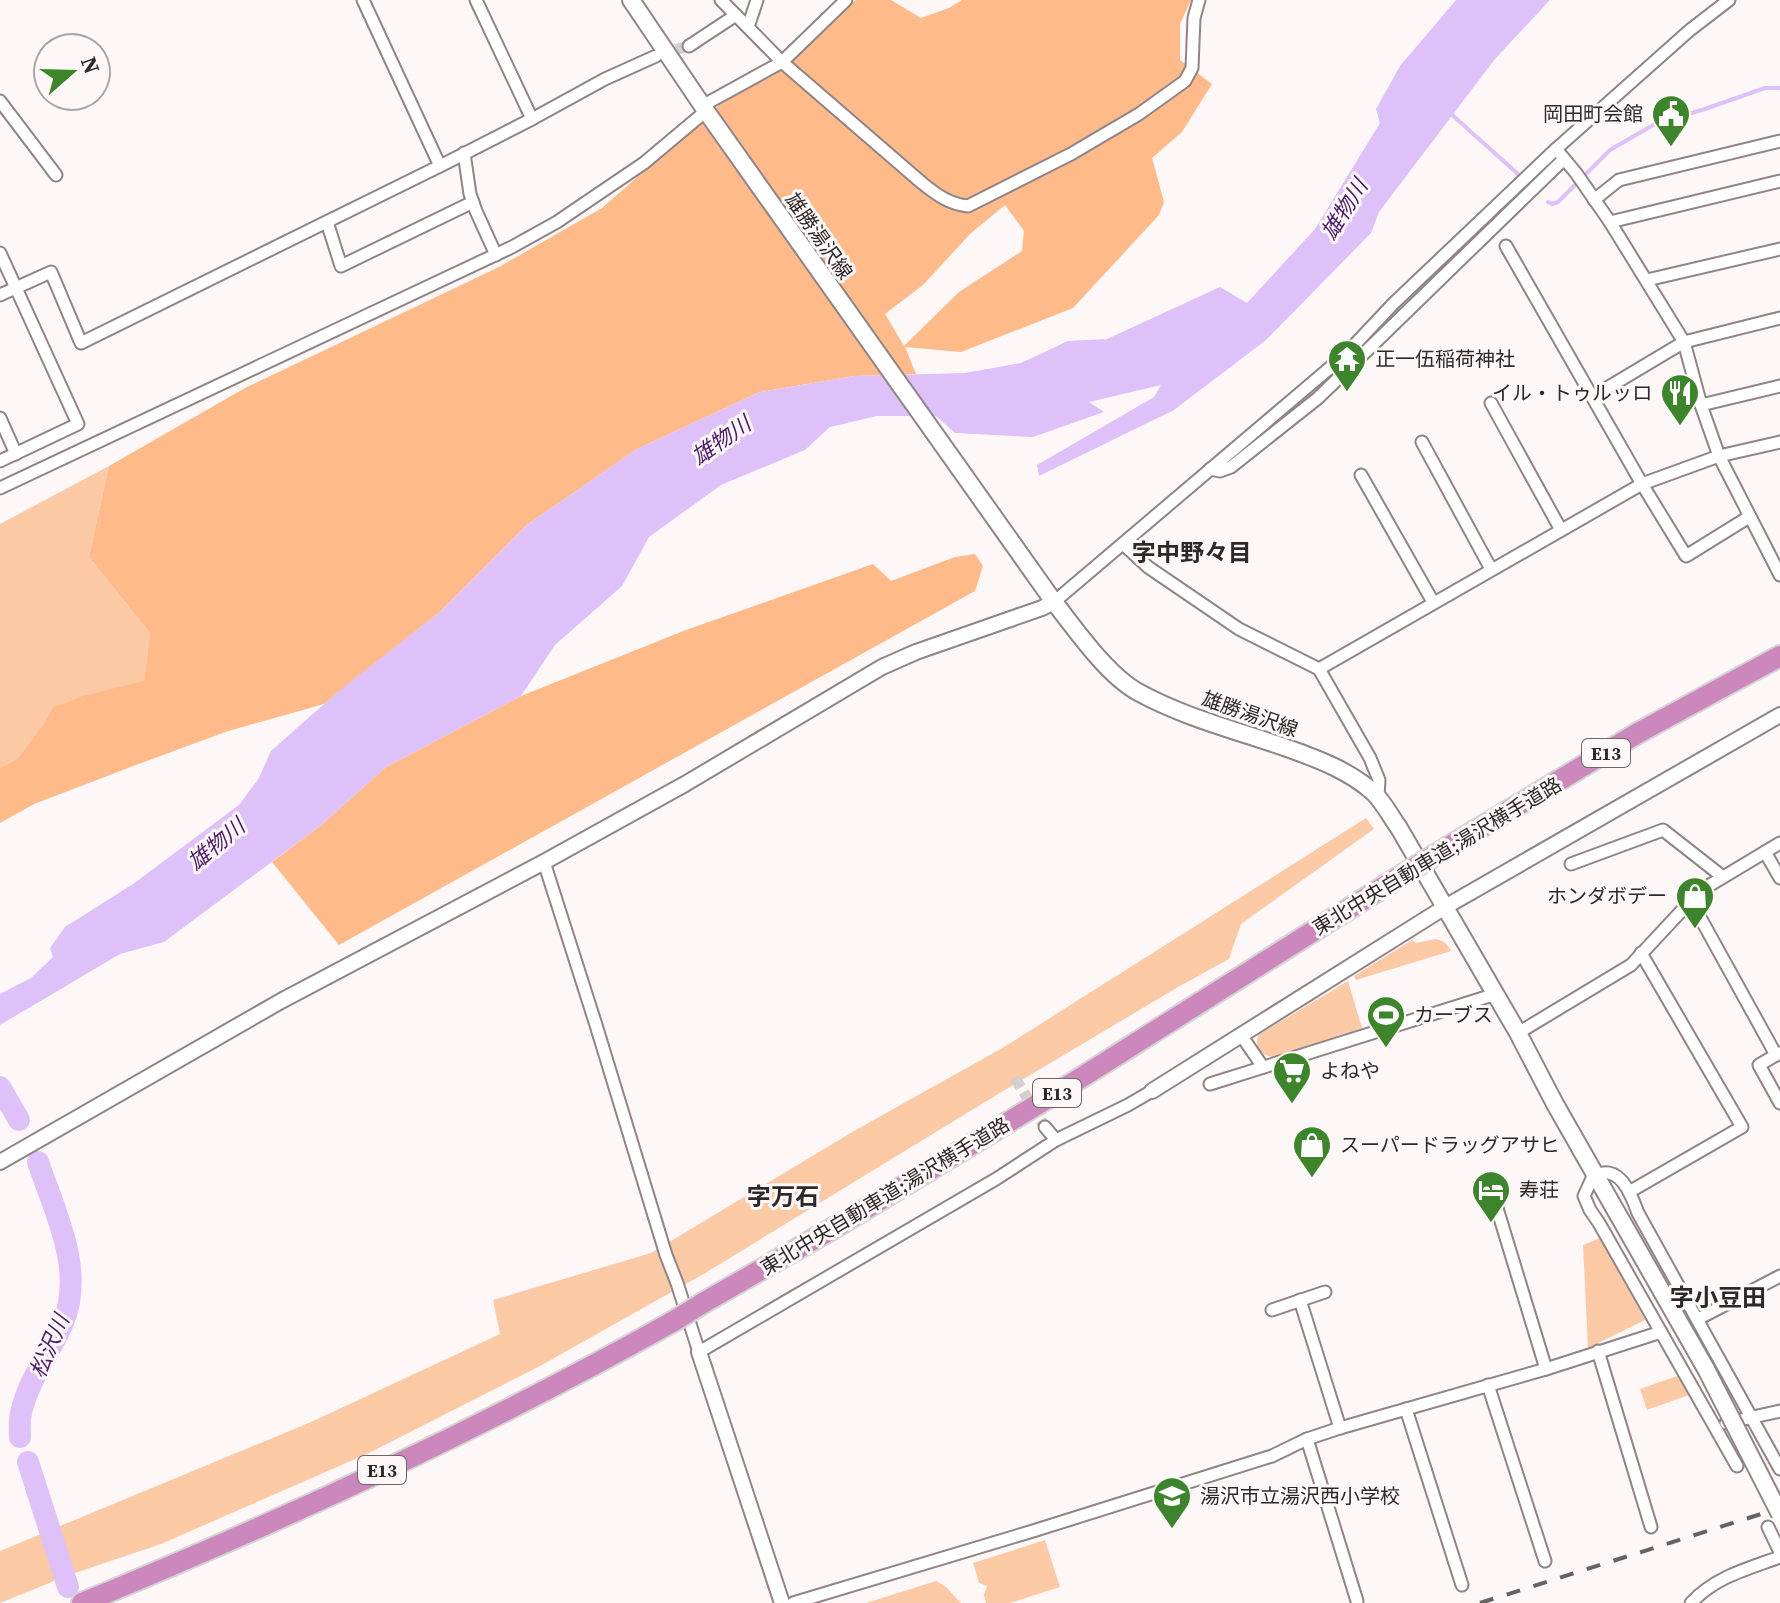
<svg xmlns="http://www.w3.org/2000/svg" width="1780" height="1603" viewBox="0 0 1780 1603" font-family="'Source Serif 4','Noto Sans JP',serif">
<rect width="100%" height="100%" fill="#fef7f8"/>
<g fill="#fbcaa5">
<polygon points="109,466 89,557 150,633 144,682 85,695 53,707 45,722 17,759 0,768 0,524"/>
<polygon points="1366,818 1374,829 1241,924 1229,959 1178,987 985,1102 707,1272 540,1366 369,1453 161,1544 69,1575 0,1603 0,1551 311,1422 500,1334 493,1300 651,1253 854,1131 1004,1047"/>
<path d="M1435 939C1444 941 1447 943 1451 951L1356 980 1354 976 1412 940 1416 943Z"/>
<path d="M1348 981 1362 1028 1272 1057C1259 1054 1255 1048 1258 1035Z"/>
<polygon points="1600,1238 1645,1320 1588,1348 1583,1245"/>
<polygon points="1677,1376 1689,1395 1647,1410 1640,1389"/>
<polygon points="1045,1540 1060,1587 1010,1603 986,1603 984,1595 987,1586 979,1583 973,1563"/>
<polygon points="936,1581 946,1587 961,1603 866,1603"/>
</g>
<g fill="#feba88" fill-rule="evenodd">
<path d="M856 0H891L921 18 949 8 962 0H1191L1180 24V60L1212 84 1182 132 1152 158 1164 202 1159 215 1073 308 961 352 905 347 916 374 854 376 760 392 637 449 527 525 441 611 324 704 228 731 136 765 34 804 0 823V768L17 759 45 722 53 707 85 695 144 681 150 633 89 557 109 466 245 388 499 267 602 208 717 107ZM1005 205 1024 231 1022 251 959 292 904 346 885 314 923 285 971 233Z"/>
<polygon points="975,554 983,566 975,591 339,945 272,862 320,826 386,767 521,696 686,630 873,564 891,581 955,557"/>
</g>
<polygon fill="#dec1f9" points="1456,0 1550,0 1495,59 1379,212 1371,233 1266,340 1174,410 1039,476 1037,465 1154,397 1161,385 1089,402 1104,412 1033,437 955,433 936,416 877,416 830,427 805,450 721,485 649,537 622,586 555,645 521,696 386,767 320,826 164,942 120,954 0,1025 0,994 31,978 53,957 50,948 65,927 133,884 239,805 259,778 271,751 340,690 441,611 527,525 637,449 760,392 854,376 965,373 1021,363 1068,341 1107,339 1220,287 1247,303 1315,229 1380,123 1376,109 1400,66"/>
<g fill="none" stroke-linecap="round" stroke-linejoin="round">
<g stroke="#dec1f9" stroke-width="4">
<polyline points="1451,114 1518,174"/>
<polyline points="1548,202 1552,204 1558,202 1610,150 1655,124 1705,109 1765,88 1780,88"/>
</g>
<g stroke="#dec1f9" stroke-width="22">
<polyline points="0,1087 19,1120"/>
<path d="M20 1437C20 1429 19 1420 21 1413 28 1380 50 1353 63 1323 85 1270 55 1212 38 1162"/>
<polyline points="28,1462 68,1587"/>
</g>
<g stroke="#d4cecf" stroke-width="11" stroke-dasharray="11 5.5" stroke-linecap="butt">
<polyline points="660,54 689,46"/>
<polyline points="1015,1078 1045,1127"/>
</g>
<g stroke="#8f8486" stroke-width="15">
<g id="minor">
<polyline points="363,0 440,166"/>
<polyline points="476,0 532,119"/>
<path d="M721 0 782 62 922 183C937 195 949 204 968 206L1071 154 1139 114 1185 81 1192 68 1194 18 1199 0"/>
<polyline points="748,27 757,0"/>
<polyline points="689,46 736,15"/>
<polyline points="0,101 56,175"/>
<polyline points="702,106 782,62 846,0"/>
<polyline points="1556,149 1576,173 1610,222 1684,342 1701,405 1719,456 1780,575"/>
<polyline points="464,153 470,194 476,211 496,255"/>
<polyline points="1594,200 1619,180 1780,141"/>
<polyline points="327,222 341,266 473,202"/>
<polyline points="1610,222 1780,181"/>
<polyline points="1506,246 1642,484 1686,556 1749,517"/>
<polyline points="0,253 78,424 0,461"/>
<polyline points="1647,280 1780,249"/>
<polyline points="0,295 51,272 81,343 446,163 532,119 605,79 656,56"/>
<polyline points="1592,397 1684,342 1780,318"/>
<polyline points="1491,403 1561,530"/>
<polyline points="1701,405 1780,386"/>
<polyline points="0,418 16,454"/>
<polyline points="1422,442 1491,569"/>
<polyline points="1210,469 1220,471 1231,467 1318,398 1564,159"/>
<polyline points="1361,475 1433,602"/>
<polyline points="0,488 512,247 557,222 644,163 706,111"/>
<polyline points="1123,544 1148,567 1239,629 1319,669 1370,758 1379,780 1378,796"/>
<polyline points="1054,602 1345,355 1394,303 1556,149 1690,30 1729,0"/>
<polyline points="1319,669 1642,484 1719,456 1780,442"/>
<polyline points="1765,852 1780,878"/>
<polyline points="544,862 596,1025 666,1255 677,1283 699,1352 996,1179 1056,1140 1128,1105 1152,1091"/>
<polyline points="1571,864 1663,830 1723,877"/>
<polyline points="1691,901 1776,1055 1780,1053"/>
<polyline points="1518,1033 1631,965 1700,891 1780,843"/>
<polyline points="1241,1035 1263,1067"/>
<polyline points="1776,1055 1759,1065 1780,1103"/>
<polyline points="1210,1084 1496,994"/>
<polyline points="1045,1127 1056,1140"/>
<polyline points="1629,1192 1742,1127 1641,953"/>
<polyline points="1493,1195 1546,1369"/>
<polyline points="1300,1300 1340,1428"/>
<polyline points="1272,1310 1325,1292"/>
<polyline points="1698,1319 1780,1276"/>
<polyline points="1598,1351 1651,1527"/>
<polyline points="1488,1385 1545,1561"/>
<polyline points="1406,1409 1462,1585"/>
<polyline points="1726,1423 1780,1411"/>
<polyline points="1307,1439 1357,1601"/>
<path d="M1737 1466 1599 1223 1590 1210 1584 1196 1594 1174C1599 1174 1604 1172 1609 1173 1625 1176 1633 1200 1638 1213L1780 1469"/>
<polyline points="1768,1527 1780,1552"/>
<polyline points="793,1603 1033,1531 1272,1456 1307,1439 1340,1428 1546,1369 1661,1332"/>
<path d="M1691 1603C1715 1577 1747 1569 1780 1557"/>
</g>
</g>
<g stroke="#8f8486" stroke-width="18">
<g id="tertiary">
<polyline points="1152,1091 1445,907 1780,715"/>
<polyline points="0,1162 281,1001 544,862 685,784 882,667 916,652 1042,608 1054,602"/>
<polyline points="699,1352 782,1603"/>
</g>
</g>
<g stroke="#8f8486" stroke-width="20">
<path id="secondary" d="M631 0 706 111 1054 602C1076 630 1107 675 1138 692 1183 717 1238 731 1287 748 1318 759 1350 771 1374 793 1384 803 1391 817 1399 828L1518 1033 1555 1104 1706 1369"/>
</g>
<g stroke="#d5d4d4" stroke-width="24">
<g id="motorway">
<polyline points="1435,855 1638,733 1780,656"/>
<polyline points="703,1303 839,1225 1071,1084 1404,874"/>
<path d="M82 1603C285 1520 483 1428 674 1321"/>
</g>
</g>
<use href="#minor" stroke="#fff" stroke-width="11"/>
<use href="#tertiary" stroke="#fff" stroke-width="14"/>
<use href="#secondary" stroke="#fff" stroke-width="16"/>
<use href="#motorway" stroke="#cc87bc" stroke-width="20"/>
<polyline stroke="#666162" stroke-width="4" stroke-dasharray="14 14" stroke-linecap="butt" points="1480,1603 1780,1508"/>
<g stroke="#8f8486" stroke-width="20" stroke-linecap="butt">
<polyline id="secondary-bridge" points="1706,1369 1780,1514"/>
</g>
<g stroke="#d5d4d4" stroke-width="24" stroke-linecap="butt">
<g id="motorway-bridge">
<polyline points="1404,874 1435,855"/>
<polyline points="674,1321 703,1303"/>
</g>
</g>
<use href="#secondary-bridge" stroke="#fff" stroke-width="16"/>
<use href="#motorway-bridge" stroke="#cc87bc" stroke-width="20"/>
</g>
<defs>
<g id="civic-pin" transform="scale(2)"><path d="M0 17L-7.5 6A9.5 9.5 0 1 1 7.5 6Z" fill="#3d852b" stroke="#fef7f8"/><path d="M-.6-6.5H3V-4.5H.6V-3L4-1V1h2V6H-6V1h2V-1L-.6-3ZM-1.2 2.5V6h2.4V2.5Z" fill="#fff"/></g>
<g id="temple-pin" transform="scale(2)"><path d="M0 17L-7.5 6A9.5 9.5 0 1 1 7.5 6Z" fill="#3d852b" stroke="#fef7f8"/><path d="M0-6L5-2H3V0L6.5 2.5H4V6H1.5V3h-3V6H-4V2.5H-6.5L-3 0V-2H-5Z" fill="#fff"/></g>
<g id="restaurant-pin" transform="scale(2)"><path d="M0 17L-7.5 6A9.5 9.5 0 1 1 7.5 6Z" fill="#3d852b" stroke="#fef7f8"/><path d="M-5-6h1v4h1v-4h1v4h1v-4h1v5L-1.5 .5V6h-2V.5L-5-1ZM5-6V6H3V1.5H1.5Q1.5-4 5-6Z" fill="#fff"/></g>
<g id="shop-pin" transform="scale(2)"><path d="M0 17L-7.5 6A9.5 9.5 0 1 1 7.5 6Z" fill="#3d852b" stroke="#fef7f8"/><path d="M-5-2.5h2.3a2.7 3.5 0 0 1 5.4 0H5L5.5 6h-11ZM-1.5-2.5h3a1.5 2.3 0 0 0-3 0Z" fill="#fff"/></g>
<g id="stadium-pin" transform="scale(2)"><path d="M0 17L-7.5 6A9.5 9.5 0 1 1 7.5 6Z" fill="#3d852b" stroke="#fef7f8"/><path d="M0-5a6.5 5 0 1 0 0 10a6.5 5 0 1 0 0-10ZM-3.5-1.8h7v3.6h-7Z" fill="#fff"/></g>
<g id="supermarket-pin" transform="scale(2)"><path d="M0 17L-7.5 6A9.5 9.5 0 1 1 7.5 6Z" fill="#3d852b" stroke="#fef7f8"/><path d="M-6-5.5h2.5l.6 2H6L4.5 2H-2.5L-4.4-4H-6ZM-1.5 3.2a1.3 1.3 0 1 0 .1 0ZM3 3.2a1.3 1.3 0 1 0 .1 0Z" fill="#fff"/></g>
<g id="hotel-pin" transform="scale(2)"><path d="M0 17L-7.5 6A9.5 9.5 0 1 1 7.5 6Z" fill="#3d852b" stroke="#fef7f8"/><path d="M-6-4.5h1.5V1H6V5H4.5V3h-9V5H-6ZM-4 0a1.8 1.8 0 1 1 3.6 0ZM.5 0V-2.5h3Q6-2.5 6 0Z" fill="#fff"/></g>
<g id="school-pin" transform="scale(2)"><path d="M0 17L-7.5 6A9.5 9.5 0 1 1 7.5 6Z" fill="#3d852b" stroke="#fef7f8"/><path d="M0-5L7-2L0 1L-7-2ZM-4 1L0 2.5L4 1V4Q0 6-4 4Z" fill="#fff"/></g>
</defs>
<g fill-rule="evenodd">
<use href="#civic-pin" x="1671" y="114"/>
<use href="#temple-pin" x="1347" y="359"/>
<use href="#restaurant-pin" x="1680" y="393"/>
<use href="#shop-pin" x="1695" y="896"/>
<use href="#stadium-pin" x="1386" y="1015"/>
<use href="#supermarket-pin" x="1292" y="1071"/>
<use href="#shop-pin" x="1312" y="1145"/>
<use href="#hotel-pin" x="1491" y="1190"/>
<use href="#school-pin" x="1172" y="1496"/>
</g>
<g text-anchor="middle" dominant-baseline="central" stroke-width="6" stroke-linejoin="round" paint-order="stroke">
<g fill="#fef7f8" stroke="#6c6768" stroke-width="2">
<rect x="1582" y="739" width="48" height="28" rx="6"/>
<rect x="1033" y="1079" width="48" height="28" rx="6"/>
<rect x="358" y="1456" width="48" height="28" rx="6"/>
</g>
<g font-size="18" font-weight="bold" fill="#2d292a">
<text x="1606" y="753">E13</text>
<text x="1057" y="1093">E13</text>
<text x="382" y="1470">E13</text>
</g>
<g font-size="20" fill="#2d292a" stroke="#fef7f8" text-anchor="start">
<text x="1643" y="114" text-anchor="end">岡田町会館</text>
<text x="1375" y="359">正一伍稲荷神社</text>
<text x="1652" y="393" text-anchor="end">イル・トゥルッロ</text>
<text x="1667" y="896" text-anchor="end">ホンダボデー</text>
<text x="1414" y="1015">カーブス</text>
<text x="1320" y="1071">よねや</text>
<text x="1340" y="1145">スーパードラッグアサヒ</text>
<text x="1519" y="1190">寿荘</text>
<text x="1200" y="1496">湯沢市立湯沢西小学校</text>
</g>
<g font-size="20" fill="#2d292a" stroke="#fef7f8">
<text transform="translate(819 236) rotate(55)">雄勝湯沢線</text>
<text transform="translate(1250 714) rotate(19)">雄勝湯沢線</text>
<text transform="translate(1437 856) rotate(-31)">東北中央自動車道;湯沢横手道路</text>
<text transform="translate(885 1196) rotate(-31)">東北中央自動車道;湯沢横手道路</text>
</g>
<g font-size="22" font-style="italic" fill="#4c1d6c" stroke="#fef7f8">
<text transform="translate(1344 209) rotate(-58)">雄物川</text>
<text transform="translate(721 440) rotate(-35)">雄物川</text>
<text transform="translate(216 844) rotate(-40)">雄物川</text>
<text transform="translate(49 1346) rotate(-67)">松沢川</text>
</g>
<g font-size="24" font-weight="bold" fill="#2d292a" stroke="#fef7f8">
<text x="1192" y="552">字中野々目</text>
<text x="783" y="1196">字万石</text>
<text x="1718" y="1297">字小豆田</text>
</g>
</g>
<g transform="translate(72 72) rotate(70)"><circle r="38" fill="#fef7f8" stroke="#aaa5a6" stroke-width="2"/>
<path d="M0-6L14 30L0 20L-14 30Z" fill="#3d852b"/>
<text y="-12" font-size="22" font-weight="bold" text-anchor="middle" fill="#2d292a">N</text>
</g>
</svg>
